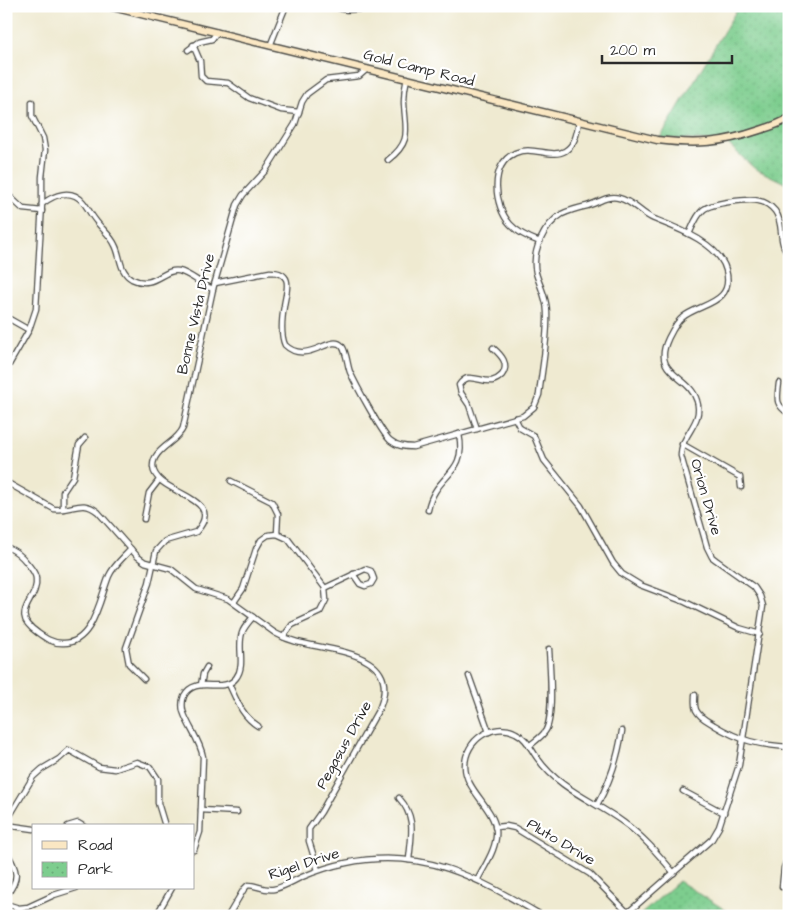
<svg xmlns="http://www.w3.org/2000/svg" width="795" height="922" viewBox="0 0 795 922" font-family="'Architects Daughter',sans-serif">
<defs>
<pattern id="park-dots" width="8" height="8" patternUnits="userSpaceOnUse" patternTransform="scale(1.25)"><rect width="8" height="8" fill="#7dcd8e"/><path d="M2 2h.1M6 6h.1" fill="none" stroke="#6cb07b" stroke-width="1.8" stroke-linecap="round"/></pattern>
</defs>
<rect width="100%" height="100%" fill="#fff"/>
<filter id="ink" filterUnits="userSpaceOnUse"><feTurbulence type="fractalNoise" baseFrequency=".02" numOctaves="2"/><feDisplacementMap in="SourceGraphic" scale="10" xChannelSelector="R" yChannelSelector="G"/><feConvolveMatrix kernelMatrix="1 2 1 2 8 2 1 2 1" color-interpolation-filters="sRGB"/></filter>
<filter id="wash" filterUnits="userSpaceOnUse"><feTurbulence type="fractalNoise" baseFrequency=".0096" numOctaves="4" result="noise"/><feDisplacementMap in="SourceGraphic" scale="20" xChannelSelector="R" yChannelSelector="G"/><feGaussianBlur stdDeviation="1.12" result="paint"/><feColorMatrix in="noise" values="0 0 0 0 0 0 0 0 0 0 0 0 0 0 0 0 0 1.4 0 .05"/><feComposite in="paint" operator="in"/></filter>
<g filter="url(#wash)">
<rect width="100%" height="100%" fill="#efead1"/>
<g fill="url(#park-dots)" stroke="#547c5c">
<polygon points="739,6 789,6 789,185 754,168 726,142 660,138"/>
<polygon points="679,881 735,916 639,916"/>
</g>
</g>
<g filter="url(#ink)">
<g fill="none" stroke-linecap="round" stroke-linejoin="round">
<g stroke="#484844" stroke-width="7">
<g id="street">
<path d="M335 6C347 15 368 4 386 10"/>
<polyline points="193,45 200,61 201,76 206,81 228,83 249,98 281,110 299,112"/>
<polyline points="270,46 286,6"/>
<polyline points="188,50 199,42 212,39 217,32"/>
<path d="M388 160C413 141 405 129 404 102 404 94 405 86 407 78"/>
<polyline points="6,193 23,209 42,211"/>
<path d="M42 204C54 195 71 188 83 202 88 208 91 215 96 221 102 229 111 236 115 245 121 256 119 272 132 279 154 290 163 268 179 271 189 273 202 285 213 289"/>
<path d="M689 234C693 226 696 216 703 210 711 203 749 198 759 201 765 202 771 206 775 211 785 224 777 243 789 254"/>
<path d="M540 242C529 238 518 233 510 224 494 206 489 165 515 153 532 145 551 159 565 151 576 144 577 132 579 121"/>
<path d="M215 283 270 272C295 272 286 291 284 306 282 318 280 334 285 345 307 366 331 333 342 346 347 353 347 364 350 372 355 383 383 436 391 441 397 446 405 447 413 447L523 416 534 407 539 395C542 368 548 340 547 312 547 298 540 287 536 273 531 252 544 225 562 214 570 210 578 208 587 206 598 203 607 195 619 198 633 201 641 214 654 219 677 228 719 243 726 270 735 304 700 303 683 317 676 322 672 331 668 339 651 375 690 375 697 401 704 423 680 435 681 456L707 547 712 557 716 560 754 587 760 596 763 606 739 765 719 827 712 839 624 916"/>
<polyline points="6,317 29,330"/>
<polyline points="6,370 29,330 36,309 42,204 42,177 45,150 43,138 32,116 32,102"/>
<path d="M779 383C777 400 775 404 789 414"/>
<polyline points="515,418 520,428 534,436 544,460 581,506 613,563 622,574 640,585 685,602 739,628 760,634"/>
<path d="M477 429 469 405 461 393 459 385C462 381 464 379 468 378 476 377 484 382 492 381 496 380 499 378 502 375 510 364 501 355 493 348"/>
<polyline points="682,444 740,477 741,487"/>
<polyline points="231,481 272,502 278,514 277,534"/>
<path d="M6 482 54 509C72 512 81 498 98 512L138 557 145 562 171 569 196 589 228 599 275 633C282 637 289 640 297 642 331 651 402 652 380 707L321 812 309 829V841L318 870"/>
<polyline points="63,509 63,492 73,477 79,445 85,438"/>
<path d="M428 510C435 473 468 476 459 434"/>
<polyline points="144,519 149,493 159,480"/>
<path d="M6 547C15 550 21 555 27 563 31 568 36 573 36 579 39 601 7 612 38 633 45 638 52 643 62 643 93 645 100 598 109 576 114 565 123 558 131 549"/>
<polyline points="325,588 365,569 371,571 374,579 371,584 365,586 360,584 353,574"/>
<polyline points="234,602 243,589 256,549 261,540 268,535 277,534 288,539 325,588 326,600 320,612 292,625 283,637"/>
<polyline points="469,676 489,732"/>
<path d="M144 679 129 664 126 648 149 583 156 551 165 541 196 532C229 496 155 495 153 467 152 449 177 443 183 428L213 289 237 205 243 195 266 170 295 124 302 102 307 94 326 80 359 76 367 69"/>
<path d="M229 684C237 701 242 716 258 726"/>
<polyline points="201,685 203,674 207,667"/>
<path d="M695 695C695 700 694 705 696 710 700 718 708 721 714 725 740 741 759 745 789 747"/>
<path d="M529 746C535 741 542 737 546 730 554 715 550 668 549 649"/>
<polyline points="683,791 724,813"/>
<path d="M399 798C417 818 411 836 409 860"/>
<path d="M597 805C610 782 618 758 622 731"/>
<polyline points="201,810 237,812"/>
<polyline points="6,822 33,777 42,769 59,759 69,750 99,767 115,769 137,762 150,767 158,779 158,803 165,826"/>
<polyline points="6,825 34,829"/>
<polyline points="68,826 78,823 83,826"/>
<polyline points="495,827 506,826 515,828 590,874 628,913"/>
<path d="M194 850 200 832 203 757C200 740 188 727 183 711 182 706 182 701 184 696 195 674 223 695 236 678 246 665 237 648 242 633 244 627 249 622 253 617"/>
<path d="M6 851C17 871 21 877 6 896"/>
<path d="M478 879C485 865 498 847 496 830 493 806 465 790 465 766 465 740 493 721 516 733 527 738 531 750 538 759 559 789 594 801 623 822 643 836 658 854 674 873"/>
<polyline points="782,887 784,868 789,854"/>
<polyline points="6,904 19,908 28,907 54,895 76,888"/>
<polyline points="156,916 172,888"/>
<path d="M228 916 244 889 248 885C257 885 264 891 274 889 284 887 293 881 302 877 316 871 331 866 346 863 425 847 477 878 543 916"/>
</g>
</g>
<g stroke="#484844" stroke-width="9">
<path id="secondary" d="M108 6 657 140C697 145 722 143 760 130 770 127 780 124 789 118"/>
</g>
<use href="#street" stroke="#fff" stroke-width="4.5"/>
<use href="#secondary" stroke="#fae7c3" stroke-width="6"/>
</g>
</g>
<g text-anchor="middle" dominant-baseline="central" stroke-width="4.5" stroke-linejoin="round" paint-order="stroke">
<g font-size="15" fill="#2b2b2b" stroke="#fff">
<text transform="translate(419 68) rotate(14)">Gold Camp Road</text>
<text transform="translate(196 314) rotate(-77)">Bonne Vista Drive</text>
<text transform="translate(706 497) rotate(74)">Orion Drive</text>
<text transform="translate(344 745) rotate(-61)">Pegasus Drive</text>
<text transform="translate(561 842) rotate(31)">Pluto Drive</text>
<text transform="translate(304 864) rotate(-18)">Rigel Drive</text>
</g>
</g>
<rect width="795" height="922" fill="none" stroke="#fff" stroke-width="25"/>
<rect x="32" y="824" width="162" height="65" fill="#ffffff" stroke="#aaaaaa"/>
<rect x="42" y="841" width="25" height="8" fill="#fae7c3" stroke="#aaaaaa"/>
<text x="78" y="850" font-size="15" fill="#2b2b2b">Road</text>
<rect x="42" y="862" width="25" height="15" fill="url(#park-dots)" stroke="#aaaaaa"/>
<text x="78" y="874" font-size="15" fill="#2b2b2b">Park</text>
<path d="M602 55v8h130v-8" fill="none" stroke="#2b2b2b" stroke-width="2.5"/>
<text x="610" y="55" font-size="15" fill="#2b2b2b" stroke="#ffffff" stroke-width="4" paint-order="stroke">200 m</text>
</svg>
